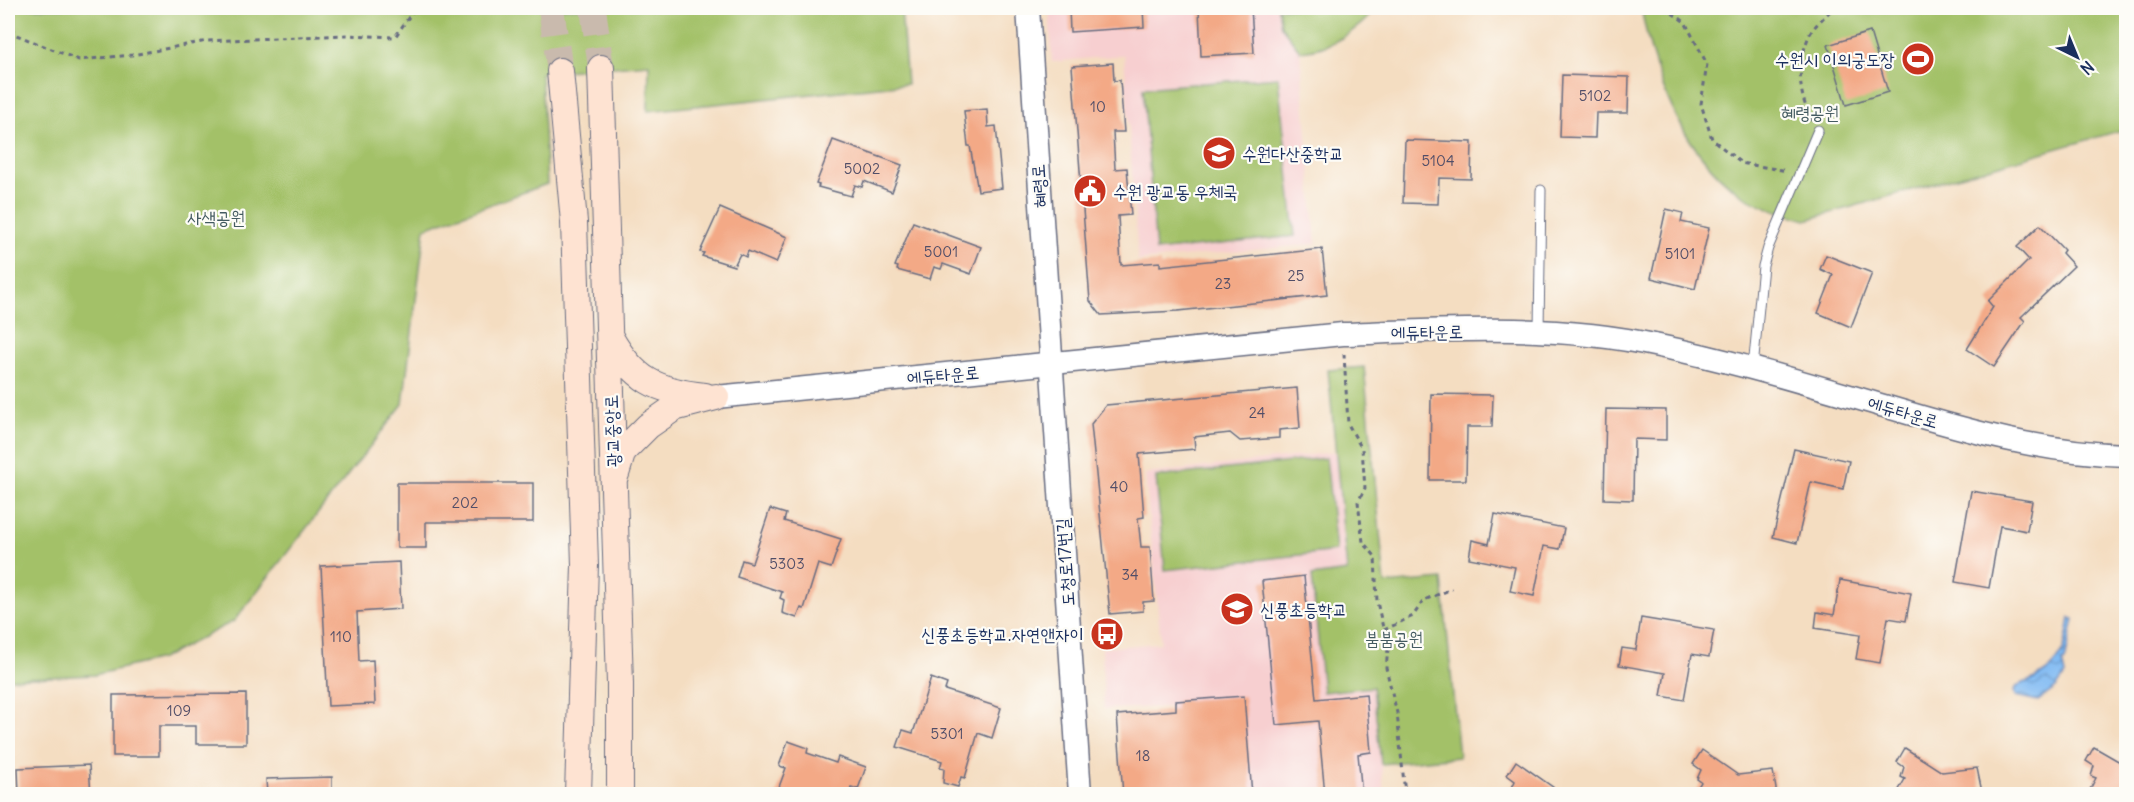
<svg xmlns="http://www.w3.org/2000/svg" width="2134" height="802" viewBox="0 0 2134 802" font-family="Delius,'Poor Story',sans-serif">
<defs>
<pattern id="water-waves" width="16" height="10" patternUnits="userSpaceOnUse" patternTransform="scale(1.5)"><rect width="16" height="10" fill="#82bbf3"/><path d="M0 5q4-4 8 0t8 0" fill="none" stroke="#6a98c8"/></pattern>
</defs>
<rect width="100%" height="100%" fill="#fdfcf7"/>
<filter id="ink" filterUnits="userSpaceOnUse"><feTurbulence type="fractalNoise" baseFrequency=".0167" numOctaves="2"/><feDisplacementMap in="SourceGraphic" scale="12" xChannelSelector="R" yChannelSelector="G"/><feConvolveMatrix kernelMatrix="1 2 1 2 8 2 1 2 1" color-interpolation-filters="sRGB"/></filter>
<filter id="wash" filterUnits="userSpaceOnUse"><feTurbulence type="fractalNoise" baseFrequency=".008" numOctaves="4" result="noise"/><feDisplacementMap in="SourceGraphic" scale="24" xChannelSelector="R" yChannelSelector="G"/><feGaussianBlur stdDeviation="1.35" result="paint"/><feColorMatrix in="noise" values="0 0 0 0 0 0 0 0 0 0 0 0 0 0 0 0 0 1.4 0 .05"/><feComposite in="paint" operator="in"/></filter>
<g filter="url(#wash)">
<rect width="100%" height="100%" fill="#f4ddc1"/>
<g fill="#f7cfd0">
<polygon points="1049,8 1278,8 1281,26 1300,51 1316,244 1138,261 1124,55 1052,62"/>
<polygon points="1336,452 1347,572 1312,576 1323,691 1373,687 1384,794 1175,794 1169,707 1104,709 1102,648 1161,643 1145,474"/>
</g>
<g fill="#a3c168" stroke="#5f7863" stroke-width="1.5">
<polygon points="8,8 901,8 907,84 648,111 649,64 541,73 547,184 425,228 403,404 234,621 161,659 94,675 8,679"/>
<path d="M1278 8H1379C1356 30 1333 49 1300 51L1281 26Z"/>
<path d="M1641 8H2126V129L1806 220C1783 213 1758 206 1738 192 1681 150 1654 75 1641 8Z"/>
<polygon points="1278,77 1295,236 1156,251 1143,88"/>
<polygon points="1364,367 1385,584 1442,579 1459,757 1381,764 1373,687 1323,692 1312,576 1347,571 1328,370"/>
<polygon points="1326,458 1336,551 1165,570 1156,477"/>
</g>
<path fill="url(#water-waves)" stroke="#4e75a8" stroke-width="1.5" d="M2070 618 2074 619 2065 661 2062 662 2065 675 2057 687 2038 701 2015 696 2014 690C2020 682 2029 682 2038 677 2065 661 2065 646 2070 618Z"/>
<g id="blocks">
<g fill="#f3a986">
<polygon points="1069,8 1143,8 1144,27 1070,32"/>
<polygon points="1199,8 1251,8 1254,53 1201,56"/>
<polygon points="1870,32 1888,92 1846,105 1828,45"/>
<polygon points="1113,63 1114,81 1120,80 1124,132 1113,132 1115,169 1127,168 1131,215 1118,216 1121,265 1160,262 1160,266 1322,249 1327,295 1178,311 1101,315 1090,301 1072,66"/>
<polygon points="1562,75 1629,77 1628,113 1596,113 1595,138 1560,137"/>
<polygon points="987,109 988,127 996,126 1002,188 978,191 970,146 968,146 964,111"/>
<polygon points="833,140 902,165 892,192 864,181 862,187 855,185 851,196 818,187 819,185 816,184"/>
<polygon points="1405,140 1472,142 1471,179 1439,178 1438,204 1403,203"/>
<polygon points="720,208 787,237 776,263 748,251 746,257 740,254 734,266 702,256 704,253 700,252"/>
<polygon points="1666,209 1683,213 1681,222 1709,228 1695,289 1651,278"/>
<polygon points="913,222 981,247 971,274 943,264 941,269 934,267 930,279 897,270 898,267 895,266"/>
<polygon points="2040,225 2064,250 2062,253 2074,266 2021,317 2025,321 1994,367 1967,349 1993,307 1988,301 2029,260 2017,247"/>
<polygon points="1826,255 1872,273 1851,327 1818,313 1833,275 1820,269"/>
<polygon points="1297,388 1300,428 1279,430 1279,438 1240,441 1230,433 1194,437 1195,449 1139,454 1144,517 1138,518 1141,547 1150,547 1154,601 1143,602 1143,611 1110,614 1091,424 1106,405"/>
<polygon points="1431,394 1493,395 1492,427 1467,427 1466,480 1430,480"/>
<polygon points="1606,409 1666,410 1666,440 1634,439 1633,500 1604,499"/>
<polygon points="1794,449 1849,461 1843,489 1811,482 1797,543 1773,537"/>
<polygon points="397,483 533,483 533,522 426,522 426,548 397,548"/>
<polygon points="1971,491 2032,501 2027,531 2000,526 1989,588 1955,582"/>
<polygon points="770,509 786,514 784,521 841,539 831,568 818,564 804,609 801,608 797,618 782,613 784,600 780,598 782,592 737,577 742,560 752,563"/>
<polygon points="1495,514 1564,528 1560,549 1544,546 1534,596 1510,591 1515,567 1469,558 1472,540 1489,544"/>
<polygon points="399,562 401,609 357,612 359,661 373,660 375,704 328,706 321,566"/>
<polygon points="1304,576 1316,699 1366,694 1371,752 1358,754 1362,795 1325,795 1318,721 1276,725 1262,581"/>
<polygon points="1840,580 1911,593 1906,621 1888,618 1880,663 1856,659 1860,635 1815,628 1817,612 1834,615"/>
<polygon points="1641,618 1714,630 1709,657 1692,654 1684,700 1661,696 1665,673 1619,665 1622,648 1636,650"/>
<polygon points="931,678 947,684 945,690 1001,708 992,738 978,733 965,778 961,777 958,787 943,783 944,769 940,768 942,761 897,747 903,730 913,733"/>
<polygon points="246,694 246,744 196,744 196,726 159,726 159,756 113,756 113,695"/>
<polygon points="1244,696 1252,795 1123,795 1117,715 1176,710 1176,701"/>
<polygon points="788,741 808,748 807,753 836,763 838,757 866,767 858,789 851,787 849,795 776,795 786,768 779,766"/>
<polygon points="2094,747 2127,766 2127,795 2087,795 2096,778 2091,776 2094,766 2086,761"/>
<polygon points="1905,748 1942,772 1977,768 1982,792 1896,795 1905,779 1901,777 1904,767 1897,762"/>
<polygon points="1702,750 1738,775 1773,771 1777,795 1693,795 1701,782 1697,779 1701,770 1693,764"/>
<polygon points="1516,761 1564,795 1519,795 1511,790 1515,781 1507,775"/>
<polygon points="89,765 91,795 19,795 18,768"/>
<polygon points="332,777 332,795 267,795 266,779"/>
</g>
</g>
</g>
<g filter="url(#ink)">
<use href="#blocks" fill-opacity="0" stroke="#676c81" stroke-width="1.5"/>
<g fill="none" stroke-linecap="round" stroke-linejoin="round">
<g stroke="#c9baad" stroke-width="26" stroke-dasharray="26 13" stroke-linecap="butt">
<polyline points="551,8 560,71"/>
<polyline points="593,8 601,68"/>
</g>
<g stroke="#676c81" stroke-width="11">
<g id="service">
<polyline points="1539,330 1541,190"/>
<polyline points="1753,368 1763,266 1768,248 1818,130"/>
</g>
</g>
<g stroke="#676c81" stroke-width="25">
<g id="tertiary">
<polyline points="1028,8 1080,794"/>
<path d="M716 397 1343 334C1447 330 1556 323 1659 346 1738 362 1814 386 1891 408 1968 431 2046 453 2126 455"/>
</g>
</g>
<g stroke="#676c81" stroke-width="28">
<g id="secondary">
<polyline points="601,68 620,684 620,794"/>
<polyline points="560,71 574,222 585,565 578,794"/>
<path d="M610 337C634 380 656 391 705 396"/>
<polyline points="616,474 623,451 648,426 674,408 716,397"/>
</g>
</g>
<g stroke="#676c81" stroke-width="3" stroke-dasharray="4.5 4.5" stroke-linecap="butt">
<polyline points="1665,8 1685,22 1707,64 1701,104 1712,139 1741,163 1787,171"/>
<polyline points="8,20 14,34 79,60 132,55 207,41 346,35 395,37 415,8"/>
<path d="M1813 121C1797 95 1797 64 1809 36 1813 26 1826 16 1833 8"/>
<polyline points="1344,354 1348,424 1362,449 1365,488 1358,502 1363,542 1375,556 1377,602 1388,649 1386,668 1397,713 1405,794"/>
<polyline points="1384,630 1413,616 1424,600 1452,589"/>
</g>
<use href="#service" stroke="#fff" stroke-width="9"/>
<use href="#tertiary" stroke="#fff" stroke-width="22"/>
<use href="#secondary" stroke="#fee3d2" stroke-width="26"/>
</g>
</g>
<defs>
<g id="stadium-disc" transform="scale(1.725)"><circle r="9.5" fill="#c8321e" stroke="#fdfcf7"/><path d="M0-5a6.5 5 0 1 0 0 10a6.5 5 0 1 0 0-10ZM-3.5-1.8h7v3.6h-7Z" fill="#fff"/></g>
<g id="school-disc" transform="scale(1.725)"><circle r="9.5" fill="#c8321e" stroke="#fdfcf7"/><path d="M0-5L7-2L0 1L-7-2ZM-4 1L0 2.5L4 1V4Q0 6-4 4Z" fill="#fff"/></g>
<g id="civic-disc" transform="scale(1.725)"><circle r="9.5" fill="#c8321e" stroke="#fdfcf7"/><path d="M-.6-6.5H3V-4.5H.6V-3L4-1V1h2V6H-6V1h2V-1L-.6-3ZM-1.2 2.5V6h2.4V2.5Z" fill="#fff"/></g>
<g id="bus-disc" transform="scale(1.725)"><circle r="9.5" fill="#c8321e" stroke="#fdfcf7"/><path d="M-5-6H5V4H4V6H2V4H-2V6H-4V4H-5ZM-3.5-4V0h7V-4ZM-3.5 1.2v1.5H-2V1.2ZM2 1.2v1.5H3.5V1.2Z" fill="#fff"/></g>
</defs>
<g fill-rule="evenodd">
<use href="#stadium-disc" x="1918" y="59"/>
<use href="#school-disc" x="1219" y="153"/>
<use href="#civic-disc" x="1090" y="191"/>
<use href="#school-disc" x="1237" y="609"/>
<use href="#bus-disc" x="1107" y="634"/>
</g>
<g text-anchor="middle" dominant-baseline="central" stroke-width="4.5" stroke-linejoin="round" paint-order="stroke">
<g font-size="15" fill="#514e68">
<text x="1595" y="95">5102</text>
<text x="1098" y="106">10</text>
<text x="1438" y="160">5104</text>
<text x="862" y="168">5002</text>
<text x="941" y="251">5001</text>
<text x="1680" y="253">5101</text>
<text x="1296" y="275">25</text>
<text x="1223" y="283">23</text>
<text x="1257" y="412">24</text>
<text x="1119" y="486">40</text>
<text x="465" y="502">202</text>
<text x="787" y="563">5303</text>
<text x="1130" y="574">34</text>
<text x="341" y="636">110</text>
<text x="179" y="710">109</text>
<text x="947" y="733">5301</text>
<text x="1143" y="755">18</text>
</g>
<g font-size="18" fill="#1b2f5e" stroke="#fdfcf7" text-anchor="start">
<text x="1895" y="59" text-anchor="end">수원시 이의궁도장</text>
<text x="1242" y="153">수원다산중학교</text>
<text x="1113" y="191">수원 광교동 우체국</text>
<text x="1260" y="609">신풍초등학교</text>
<text x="1084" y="634" text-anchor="end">신풍초등학교.자연앤자이</text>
</g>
<g font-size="18" fill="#445b61" stroke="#fdfcf7">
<text x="1810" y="112">혜령공원</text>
<text x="216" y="217">사색공원</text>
<text x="1394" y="638">붐붐공원</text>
</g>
<g font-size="18" fill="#1b2f5e" stroke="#fdfcf7">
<text transform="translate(1039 186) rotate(-94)">혜령로</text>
<text transform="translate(1427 332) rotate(-1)">에듀타운로</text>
<text transform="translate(943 375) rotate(-5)">에듀타운로</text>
<text transform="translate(1903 412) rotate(16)">에듀타운로</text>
<text transform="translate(612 431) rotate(-92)">광교중앙로</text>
<text transform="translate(1065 562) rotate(-94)">도청로17번길</text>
</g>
</g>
<rect width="2134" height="802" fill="none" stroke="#fdfcf7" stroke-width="30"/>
<g transform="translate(2077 57) rotate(137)" stroke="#fdfcf7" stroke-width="4.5" paint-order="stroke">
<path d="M0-4.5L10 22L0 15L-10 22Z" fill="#1b2f5e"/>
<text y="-9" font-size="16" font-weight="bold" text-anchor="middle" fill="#1b2f5e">N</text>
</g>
</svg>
